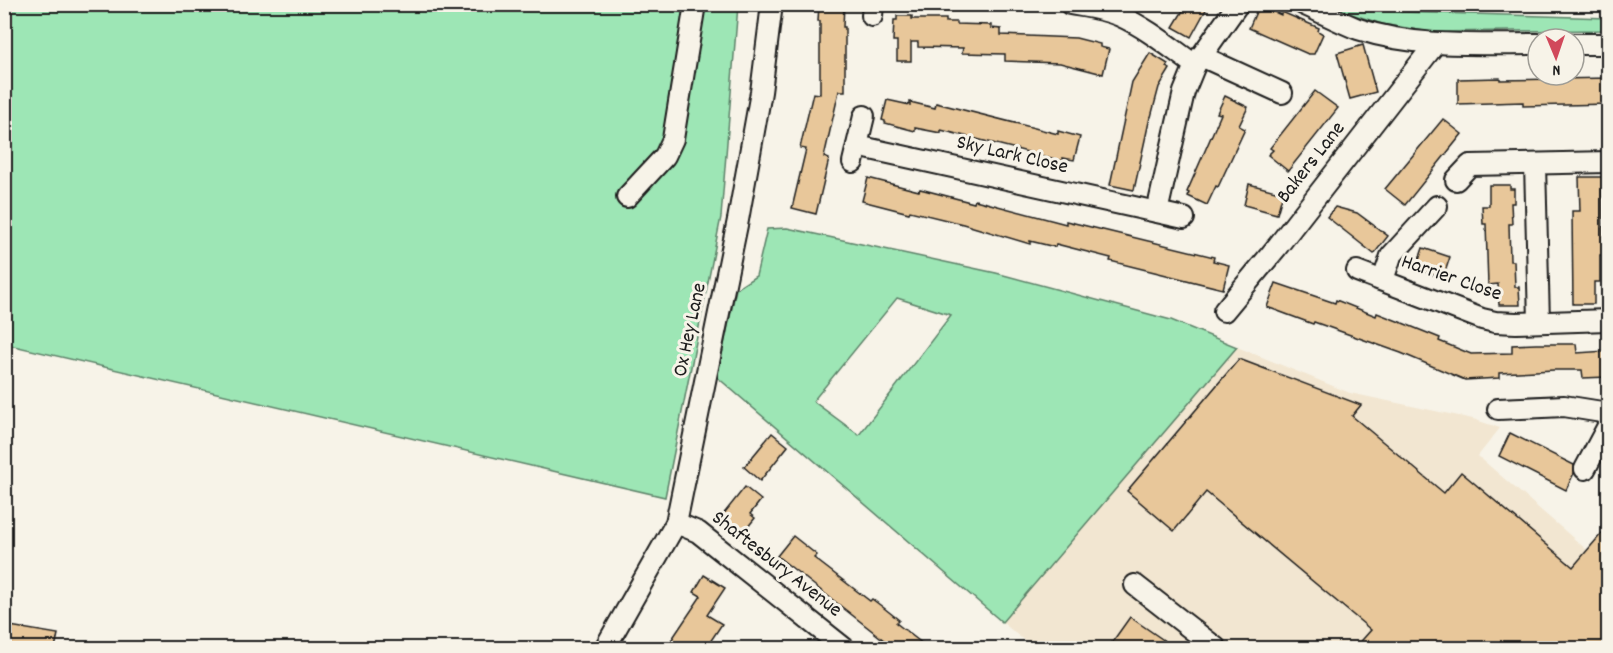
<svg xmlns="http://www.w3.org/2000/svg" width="1613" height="653" viewBox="0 0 1613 653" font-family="Dekko,sans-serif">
<rect width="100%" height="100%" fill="#f7f3e8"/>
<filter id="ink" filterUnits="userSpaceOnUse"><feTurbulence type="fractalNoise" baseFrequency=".0167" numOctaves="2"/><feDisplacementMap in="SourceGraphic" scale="12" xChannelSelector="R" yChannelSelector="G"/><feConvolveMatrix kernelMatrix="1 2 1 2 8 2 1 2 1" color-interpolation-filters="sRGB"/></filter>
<g filter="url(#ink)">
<polygon fill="#f2e6d1" points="1237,347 1350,393 1473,419 1500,428 1478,456 1608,568 1608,648 1024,648 1027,643 1002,622"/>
<g fill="#9de6b5" stroke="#5c8168" stroke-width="1.5" fill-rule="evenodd">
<polygon points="5,5 738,5 721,217 665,497 5,344"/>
<polygon points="1329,5 1387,5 1401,12 1608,18 1608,30 1430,32 1382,24 1342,11"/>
<path d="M787 228 996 273 1171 320 1237 347 1002 622 717 377 736 289 756 276 767 229ZM897 298 951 315 859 435 813 401Z"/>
</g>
<g fill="#e8c79a" stroke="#1c1c1c" stroke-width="1.5">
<polygon points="819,4 844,4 843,27 845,27 845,91 839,91 824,157 829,159 816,214 792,208 806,149 800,148 813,93 820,94 820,21 818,21"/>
<polygon points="1187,4 1209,4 1191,37 1173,27"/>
<polygon points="1259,5 1281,15 1282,12 1319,28 1318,31 1323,34 1314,54 1308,54 1249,28"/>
<polygon points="897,16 912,16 912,19 946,19 946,22 956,22 956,24 991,25 991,28 1001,29 1001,35 1076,38 1100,44 1100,47 1109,49 1103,74 1060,63 1005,61 1005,54 962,53 963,48 918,47 918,42 911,42 911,61 897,61 897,41 893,41 894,20 897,20"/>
<polygon points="1363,45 1376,92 1350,99 1337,53"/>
<polygon points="1150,53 1168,64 1166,67 1170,69 1159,87 1151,117 1150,117 1134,190 1110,185 1132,82"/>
<polygon points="1500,78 1500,80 1608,78 1608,104 1523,106 1523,102 1458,104 1458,79"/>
<polygon points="1315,91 1338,108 1288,171 1268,155 1273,150 1270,148"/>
<polygon points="1225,96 1248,107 1239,126 1245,129 1218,187 1216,186 1207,205 1188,196 1189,193 1187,192 1221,114 1217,113"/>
<polygon points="887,100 910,105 910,102 935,108 936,103 1058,134 1058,131 1080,137 1074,160 1063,158 1063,161 941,130 941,133 915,128 915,131 885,123 885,121 882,120"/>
<polygon points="1443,119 1462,134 1405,205 1385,189"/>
<polygon points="1579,177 1602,177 1603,255 1600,255 1600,282 1594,282 1594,304 1573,304 1572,211 1580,211"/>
<polygon points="868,178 919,191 920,189 974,203 975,200 1066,224 1066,221 1214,257 1213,261 1229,265 1223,289 1110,261 1111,258 1056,244 1055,247 1030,241 1030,244 963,224 910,211 909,213 862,201"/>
<polygon points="1249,184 1283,193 1277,214 1244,205"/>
<polygon points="1489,185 1510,185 1510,189 1514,189 1514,203 1511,203 1512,224 1509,224 1510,261 1514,261 1515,287 1519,287 1520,305 1499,305 1498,284 1488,285 1486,224 1483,224 1482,206 1489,206"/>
<polygon points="1335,207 1357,213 1388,236 1374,254 1327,217"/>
<polygon points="1423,248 1450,257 1443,278 1416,269"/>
<polygon points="1276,283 1335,303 1336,300 1376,316 1377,313 1400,322 1440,338 1439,341 1471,354 1512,353 1512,345 1536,344 1576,344 1577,353 1606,351 1607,377 1583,378 1582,370 1554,370 1499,373 1499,378 1465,380 1401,353 1314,322 1313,324 1267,307"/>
<polygon points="1239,359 1361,405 1352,416 1444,493 1461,472 1573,567 1608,526 1608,648 1355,648 1371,630 1206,492 1174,531 1127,491"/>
<polygon points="772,433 788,446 760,481 744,467"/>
<polygon points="1510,433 1574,465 1574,473 1566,490 1499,456"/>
<polygon points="745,487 761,500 750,514 755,518 739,538 718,521"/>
<polygon points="793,536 817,555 814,558 870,601 872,599 884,608 899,620 896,623 928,648 894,648 777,556"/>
<polygon points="704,575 725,588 707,615 722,624 706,648 666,648 701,596 694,592"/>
<polygon points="1130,617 1175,648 1108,648"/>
<polygon points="4,625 58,634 55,648 4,648"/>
</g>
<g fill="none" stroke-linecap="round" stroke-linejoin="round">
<g stroke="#1c1c1c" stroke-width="24">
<g id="minor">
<path d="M1070 4C1087 7 1105 9 1120 16 1147 28 1171 48 1195 65"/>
<path d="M1303 4C1321 12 1340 22 1358 29 1416 48 1478 44 1538 44"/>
<polyline points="872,16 873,4"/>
<polyline points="1574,44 1608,44"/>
<polyline points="1201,56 1282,93"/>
<polyline points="857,146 1184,218"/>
<polyline points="853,162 864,116"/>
<polyline points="1535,164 1539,322"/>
<polyline points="1456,180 1470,165 1608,162"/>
<polyline points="627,197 665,156 673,139 695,4"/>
<polyline points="1157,212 1184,92 1195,65 1238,4"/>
<polyline points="1357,271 1482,319 1495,322 1516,323 1608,320"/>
<polyline points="1383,280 1391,256 1437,206"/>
<polyline points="1224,311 1277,247 1435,44"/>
<polyline points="1498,409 1564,406 1608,413"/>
<polyline points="1585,469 1608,426"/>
<polyline points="676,523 698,532 844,648"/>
<polyline points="1135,585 1216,648"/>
<polyline points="605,648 676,523 738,220 761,92 772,4"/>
</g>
</g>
<use href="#minor" stroke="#f7f3e8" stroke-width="20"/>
</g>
</g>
<g text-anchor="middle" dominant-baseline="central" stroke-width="6" stroke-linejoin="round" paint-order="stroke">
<g font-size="21" fill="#1c1c1c" stroke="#f7f3e8">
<text transform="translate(1012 156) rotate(13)">Sky Lark Close</text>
<text transform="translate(1312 163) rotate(-52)">Bakers Lane</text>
<text transform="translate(1451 279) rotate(19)">Harrier Close</text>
<text transform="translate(691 330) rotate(-78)">Ox Hey Lane</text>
<text transform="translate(776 565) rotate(38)">Shaftesbury Avenue</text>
</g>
</g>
<rect width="1613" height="653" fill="none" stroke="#f7f3e8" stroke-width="24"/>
<rect x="12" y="12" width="1589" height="629" fill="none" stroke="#1c1c1c" stroke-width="2" filter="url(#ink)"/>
<g transform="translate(1556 57) rotate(178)"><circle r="28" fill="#f7f3e8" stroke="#9f9d96" stroke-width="1.5"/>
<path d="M0-4.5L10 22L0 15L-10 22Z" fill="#d1495b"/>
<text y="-9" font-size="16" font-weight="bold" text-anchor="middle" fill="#1c1c1c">N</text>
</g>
</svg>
